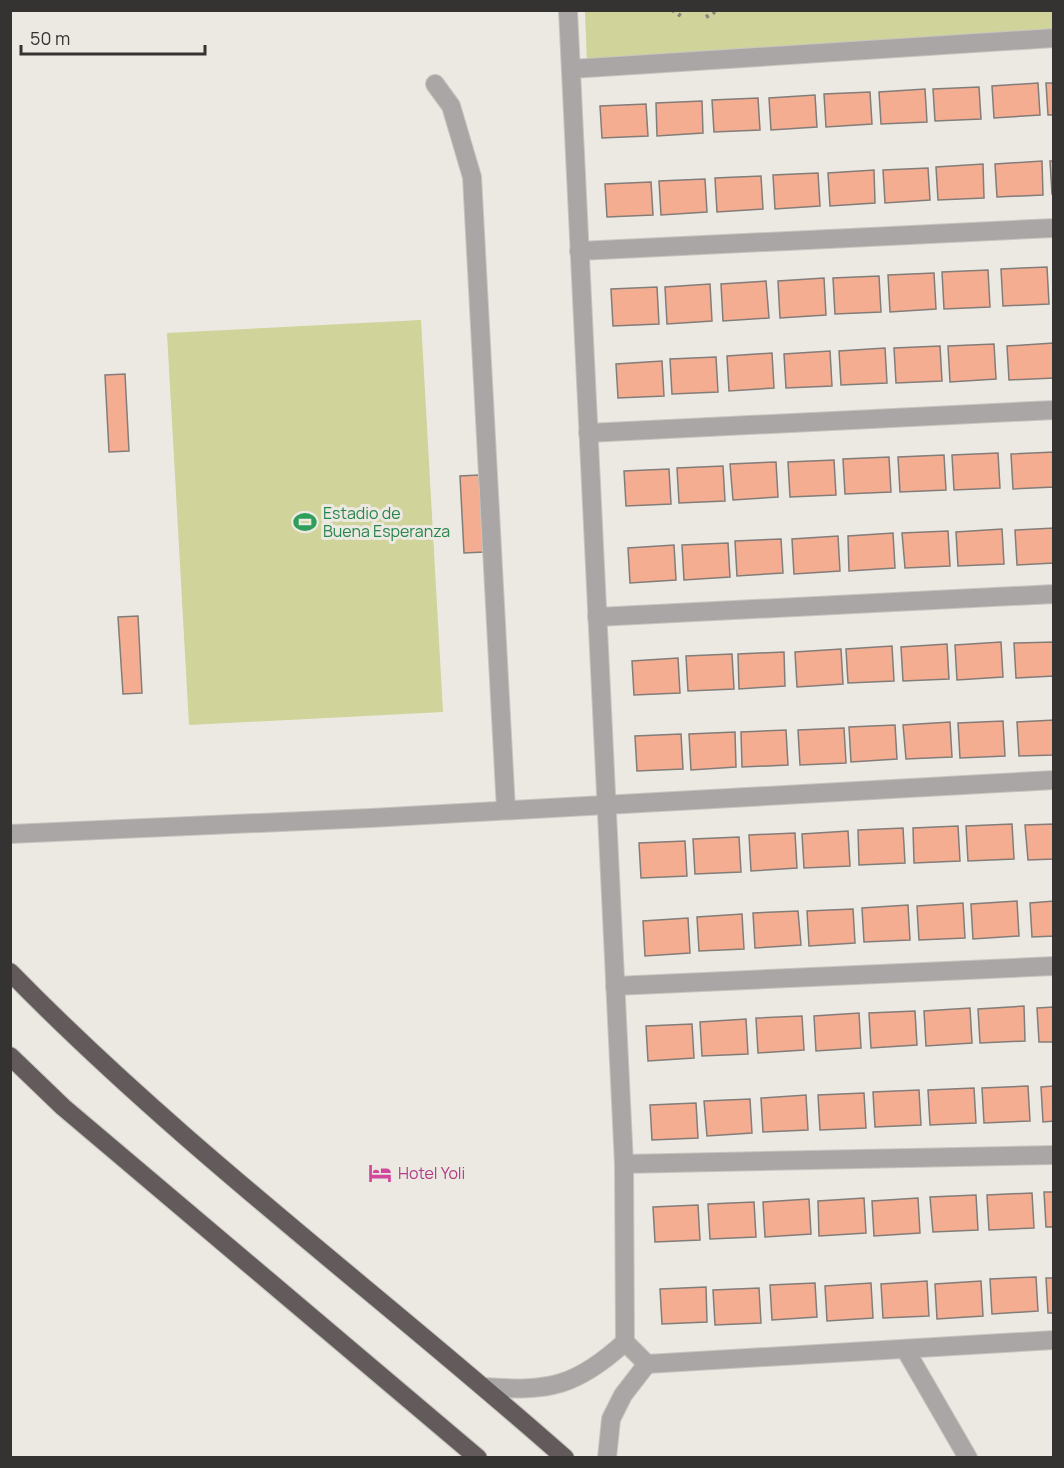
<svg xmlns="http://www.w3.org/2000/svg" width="1064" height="1468" viewBox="0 0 1064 1468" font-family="Manrope,sans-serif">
<rect width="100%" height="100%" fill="#ece9e2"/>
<g fill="#d0d39a">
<polygon points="585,11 1053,11 1053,37 587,63"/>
<polygon points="421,320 443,712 189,725 167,333"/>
</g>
<g fill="#f4ad90" stroke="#837c79" stroke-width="1.5">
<polygon points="1038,83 1040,115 994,118 992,86"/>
<polygon points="1046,83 1054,83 1054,115 1048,115"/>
<polygon points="979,87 981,119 935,121 933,89"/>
<polygon points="925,89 927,122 881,124 879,92"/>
<polygon points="870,92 872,124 826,127 824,94"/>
<polygon points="815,95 817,127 771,130 769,98"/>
<polygon points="758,98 760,130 714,132 712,100"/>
<polygon points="702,101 703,133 657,136 656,103"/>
<polygon points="646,104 648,136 602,138 600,106"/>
<polygon points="1042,161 1043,195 997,197 995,164"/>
<polygon points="1050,161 1054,161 1054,194 1052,194"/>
<polygon points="983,164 984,198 938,200 936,167"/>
<polygon points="928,168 930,200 885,203 883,170"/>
<polygon points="874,170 875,203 830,206 828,173"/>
<polygon points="818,173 820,206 775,209 773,175"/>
<polygon points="761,176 763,209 717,212 715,178"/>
<polygon points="705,179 707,212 661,215 659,181"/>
<polygon points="651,182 653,215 607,217 605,184"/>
<polygon points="1047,267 1049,304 1003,306 1001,269"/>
<polygon points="988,270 990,307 944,309 942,272"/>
<polygon points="934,273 936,309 890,312 888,275"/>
<polygon points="879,276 881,312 835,314 833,278"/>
<polygon points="824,278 826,315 780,318 778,281"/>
<polygon points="766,281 769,318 723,321 721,284"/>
<polygon points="710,284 712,321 667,324 665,287"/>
<polygon points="657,287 659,324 613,326 611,289"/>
<polygon points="1053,343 1054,378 1009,380 1007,346"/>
<polygon points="994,344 996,379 950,382 948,346"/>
<polygon points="940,346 942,381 896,383 894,348"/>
<polygon points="885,348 887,383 841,385 839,351"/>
<polygon points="830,351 832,386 786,388 784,354"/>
<polygon points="772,353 774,388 729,391 727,356"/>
<polygon points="716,357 718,392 672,394 670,359"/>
<polygon points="662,361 664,396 618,398 616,364"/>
<polygon points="125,374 129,451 109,452 105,375"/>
<polygon points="1054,452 1054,487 1013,489 1011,454"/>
<polygon points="998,453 1000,488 954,490 952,455"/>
<polygon points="944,455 946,490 900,492 898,457"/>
<polygon points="889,457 891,492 845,494 843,459"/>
<polygon points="834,460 836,495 790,497 788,462"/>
<polygon points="776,462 778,497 733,500 730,464"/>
<polygon points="723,466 725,501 679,503 677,468"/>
<polygon points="669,469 671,504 626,506 624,471"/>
<polygon points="479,475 484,552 464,553 460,476"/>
<polygon points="1054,528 1054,563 1017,565 1015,530"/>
<polygon points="1002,529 1004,564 958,566 956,532"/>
<polygon points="948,531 950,566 905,568 902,533"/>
<polygon points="893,533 895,568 849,571 848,536"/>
<polygon points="838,536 840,571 794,574 792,539"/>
<polygon points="781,539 783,573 737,576 735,541"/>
<polygon points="728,543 730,577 684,580 682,545"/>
<polygon points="674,545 676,580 630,583 628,548"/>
<polygon points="138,616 142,693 123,694 118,617"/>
<polygon points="1001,642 1003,677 957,680 955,645"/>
<polygon points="1054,642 1054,676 1016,678 1014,643"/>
<polygon points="947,644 949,679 903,681 901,647"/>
<polygon points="892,646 894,681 848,683 846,649"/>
<polygon points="841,649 843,684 797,687 795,652"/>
<polygon points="784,652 785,686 739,689 738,654"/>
<polygon points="732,654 734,689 688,691 686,656"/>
<polygon points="678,658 680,693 634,695 632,661"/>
<polygon points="1054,720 1054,755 1019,756 1017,722"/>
<polygon points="1003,721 1005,756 960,758 958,723"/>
<polygon points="950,722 952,757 906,759 903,725"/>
<polygon points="895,725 897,759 851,762 849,727"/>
<polygon points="844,728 846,763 800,765 798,730"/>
<polygon points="786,730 788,765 742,767 741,732"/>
<polygon points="735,732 736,767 691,770 689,734"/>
<polygon points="681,734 683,769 637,771 635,736"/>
<polygon points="1012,824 1014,859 968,861 966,826"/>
<polygon points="1054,824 1054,859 1028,860 1025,825"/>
<polygon points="958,826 960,861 914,863 913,828"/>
<polygon points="903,828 905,863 859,865 858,830"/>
<polygon points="848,831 850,866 804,868 802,834"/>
<polygon points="795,833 797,868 751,871 749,835"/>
<polygon points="739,837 741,872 695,874 693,839"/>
<polygon points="685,841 687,876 641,878 639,843"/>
<polygon points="1017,901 1019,936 973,939 971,904"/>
<polygon points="1054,901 1054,936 1032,937 1030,903"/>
<polygon points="963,903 965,938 919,940 917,906"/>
<polygon points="908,905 910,940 864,942 862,908"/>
<polygon points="853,909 855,943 809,946 807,911"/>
<polygon points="798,911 801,945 755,948 753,913"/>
<polygon points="742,914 744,949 699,951 697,917"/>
<polygon points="688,918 690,953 645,956 643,921"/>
<polygon points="1024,1006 1025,1041 980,1043 978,1009"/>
<polygon points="1054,1007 1054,1042 1039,1042 1037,1008"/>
<polygon points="970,1008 972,1043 926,1046 924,1011"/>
<polygon points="915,1011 917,1045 871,1048 869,1013"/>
<polygon points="859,1013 861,1048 816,1051 814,1016"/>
<polygon points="802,1016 804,1050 758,1053 756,1018"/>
<polygon points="746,1019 748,1054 702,1056 700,1022"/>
<polygon points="692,1024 694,1058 648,1061 646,1026"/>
<polygon points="1028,1086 1030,1121 984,1123 982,1088"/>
<polygon points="1054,1086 1054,1121 1043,1122 1041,1087"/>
<polygon points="974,1088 976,1123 930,1125 928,1090"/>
<polygon points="919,1090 921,1125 875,1127 873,1092"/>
<polygon points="864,1093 866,1128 820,1130 818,1095"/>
<polygon points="806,1095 808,1130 763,1132 761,1098"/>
<polygon points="750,1099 752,1133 707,1136 704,1101"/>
<polygon points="696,1103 698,1138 652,1140 650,1105"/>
<polygon points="1044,1192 1054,1192 1054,1227 1046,1227"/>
<polygon points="1032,1193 1034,1228 989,1230 987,1195"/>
<polygon points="976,1195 978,1230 933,1232 930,1197"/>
<polygon points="864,1198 866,1233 819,1236 818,1201"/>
<polygon points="918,1198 920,1233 874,1236 872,1201"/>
<polygon points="809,1199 811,1234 765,1237 763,1202"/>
<polygon points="754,1202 756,1237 710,1239 708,1204"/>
<polygon points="698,1205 700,1240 655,1242 653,1207"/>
<polygon points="1036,1277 1038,1311 992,1314 990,1279"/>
<polygon points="1046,1278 1054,1278 1054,1313 1048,1313"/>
<polygon points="927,1281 929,1316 883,1318 881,1284"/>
<polygon points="981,1281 983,1316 937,1319 935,1284"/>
<polygon points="815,1283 817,1317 772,1320 770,1285"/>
<polygon points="871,1283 873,1318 827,1321 825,1286"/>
<polygon points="706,1287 707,1322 662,1324 660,1289"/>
<polygon points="759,1288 761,1323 715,1325 713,1290"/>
</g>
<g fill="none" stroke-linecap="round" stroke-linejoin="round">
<g stroke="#c7c5bf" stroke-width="20">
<g id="minor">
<polyline points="568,10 624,1164 625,1342 647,1364 1054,1340"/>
<polyline points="571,69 1054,38"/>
<polyline points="435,84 451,106 472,177 506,810"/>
<polyline points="579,251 1054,228"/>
<polyline points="588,433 1054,410"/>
<polyline points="597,617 1054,594"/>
<polyline points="10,834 371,818 1054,780"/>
<polyline points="615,986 1054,966"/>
<polyline points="624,1164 1054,1155"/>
<polyline points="905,1349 968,1458"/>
<path d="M485 1387C549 1392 577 1386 625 1342"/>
<polyline points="607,1458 611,1419 623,1395 647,1364"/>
</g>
</g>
<g stroke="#c7c5bf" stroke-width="20">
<g id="highway">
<path d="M10 972C182 1148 381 1295 565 1458"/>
<polyline points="10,1056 63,1107 478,1458"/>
</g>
</g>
<g stroke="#888682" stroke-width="4" stroke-dasharray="3 4.5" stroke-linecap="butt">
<polyline points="672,10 684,18"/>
<polyline points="706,17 718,10"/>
</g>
<use href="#minor" stroke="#aaa6a6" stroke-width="18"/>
<use href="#highway" stroke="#635b5b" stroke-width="18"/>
</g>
<defs>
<g id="stadium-bare" transform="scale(1.8)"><path d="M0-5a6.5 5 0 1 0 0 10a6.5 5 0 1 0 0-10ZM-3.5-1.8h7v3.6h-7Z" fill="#2e9e5b" stroke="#ece9e2" stroke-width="2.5" paint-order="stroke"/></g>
<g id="hotel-bare" transform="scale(1.8)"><path d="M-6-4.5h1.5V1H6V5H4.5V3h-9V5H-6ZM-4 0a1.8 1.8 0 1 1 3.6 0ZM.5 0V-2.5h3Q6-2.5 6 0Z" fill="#d1479c" stroke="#ece9e2" stroke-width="2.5" paint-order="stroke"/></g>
</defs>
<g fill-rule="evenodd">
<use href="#stadium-bare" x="305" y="522"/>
<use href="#hotel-bare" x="380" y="1173"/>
</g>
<g text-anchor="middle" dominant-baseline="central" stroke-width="6" stroke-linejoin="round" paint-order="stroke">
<g font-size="16" fill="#27864d" stroke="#ece9e2" text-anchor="start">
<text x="323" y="513">Estadio de<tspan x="323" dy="18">Buena Esperanza</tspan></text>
</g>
<g font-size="16" fill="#b23c85" stroke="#ece9e2" text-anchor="start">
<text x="398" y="1173">Hotel Yoli</text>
</g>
</g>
<rect width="1064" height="1468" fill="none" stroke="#343331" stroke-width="24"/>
<path d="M21 45v9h184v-9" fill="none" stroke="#343331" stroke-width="3"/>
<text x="30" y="45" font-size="18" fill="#343331" stroke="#ece9e2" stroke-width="4.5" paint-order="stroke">50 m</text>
</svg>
